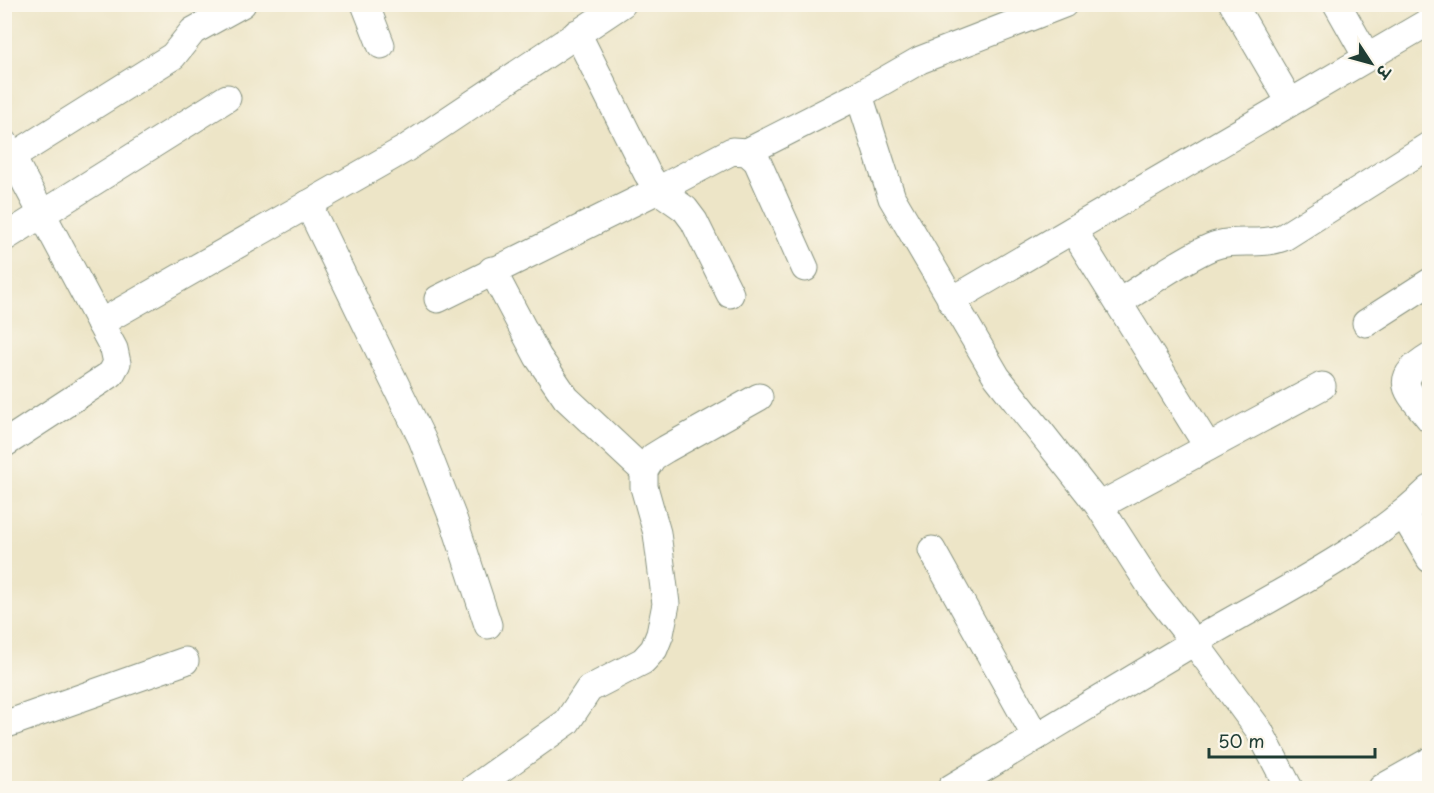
<svg xmlns="http://www.w3.org/2000/svg" width="1434" height="793" viewBox="0 0 1434 793" font-family="'Playpen Sans','Playpen Sans Deva',sans-serif">
<rect width="100%" height="100%" fill="#fbf7ec"/>
<filter id="ink" filterUnits="userSpaceOnUse"><feTurbulence type="fractalNoise" baseFrequency=".0167" numOctaves="2"/><feDisplacementMap in="SourceGraphic" scale="12" xChannelSelector="R" yChannelSelector="G"/><feConvolveMatrix kernelMatrix="1 2 1 2 8 2 1 2 1" color-interpolation-filters="sRGB"/></filter>
<filter id="wash" filterUnits="userSpaceOnUse"><feTurbulence type="fractalNoise" baseFrequency=".008" numOctaves="4" result="noise"/><feDisplacementMap in="SourceGraphic" scale="24" xChannelSelector="R" yChannelSelector="G"/><feGaussianBlur stdDeviation="1.35" result="paint"/><feColorMatrix in="noise" values="0 0 0 0 0 0 0 0 0 0 0 0 0 0 0 0 0 1.4 0 .05"/><feComposite in="paint" operator="in"/></filter>
<g filter="url(#wash)">
<rect width="100%" height="100%" fill="#ede5c7"/>
</g>
<g filter="url(#ink)">
<g fill="none" stroke-linecap="round" stroke-linejoin="round">
<g stroke="#86917e" stroke-width="29">
<g id="street">
<polyline points="365,4 381,45"/>
<polyline points="1233,4 1290,102"/>
<polyline points="1337,4 1367,57"/>
<polyline points="577,33 647,173 658,190 685,209 694,221 730,294"/>
<path d="M859 95 892 198 997 377 1099 506 1153 590 1194 642C1273 595 1363 554 1430 489"/>
<polyline points="4,142 114,349 117,363 111,374 4,444"/>
<polyline points="747,152 859,95 920,60 1064,4"/>
<polyline points="4,162 173,56 193,31 242,4"/>
<polyline points="308,204 422,439 454,521 488,625"/>
<polyline points="1073,230 1208,447"/>
<polyline points="4,238 227,98"/>
<polyline points="492,270 538,357 566,398 644,471"/>
<polyline points="438,299 658,190 732,151 747,152 757,161 805,268"/>
<polyline points="951,301 1430,21"/>
<path d="M1119 302C1149 284 1179 261 1211 247 1235 237 1259 247 1284 237L1430 145"/>
<polyline points="100,323 405,149 622,4"/>
<polyline points="1366,323 1430,282"/>
<path d="M1430 356C1391 380 1407 390 1430 419"/>
<polyline points="1099,506 1322,386"/>
<polyline points="1404,515 1430,559"/>
<polyline points="932,550 1036,737"/>
<polyline points="4,725 185,661"/>
<polyline points="474,788 567,722 589,689 643,661 654,649 660,634 666,604 657,533 644,487 644,471 653,457 666,449 759,397"/>
<polyline points="951,788 1194,642 1259,730 1289,788"/>
<polyline points="1382,788 1430,761"/>
</g>
</g>
<use href="#street" stroke="#fff" stroke-width="27"/>
</g>
</g>
<rect width="1434" height="793" fill="none" stroke="#fbf7ec" stroke-width="24"/>
<g transform="translate(1371 63) rotate(126)" stroke="#fbf7ec" stroke-width="4.5" paint-order="stroke">
<path d="M0-4.5L10 22L0 15L-10 22Z" fill="#1f3d34"/>
<text y="-9" font-size="16" font-weight="bold" text-anchor="middle" fill="#1f3d34">उ</text>
</g>
<path d="M1209 748v9h166v-9" fill="none" stroke="#1f3d34" stroke-width="3"/>
<text x="1218" y="748" font-size="18" fill="#1f3d34" stroke="#fbf7ec" stroke-width="4.5" paint-order="stroke">50 m</text>
</svg>
